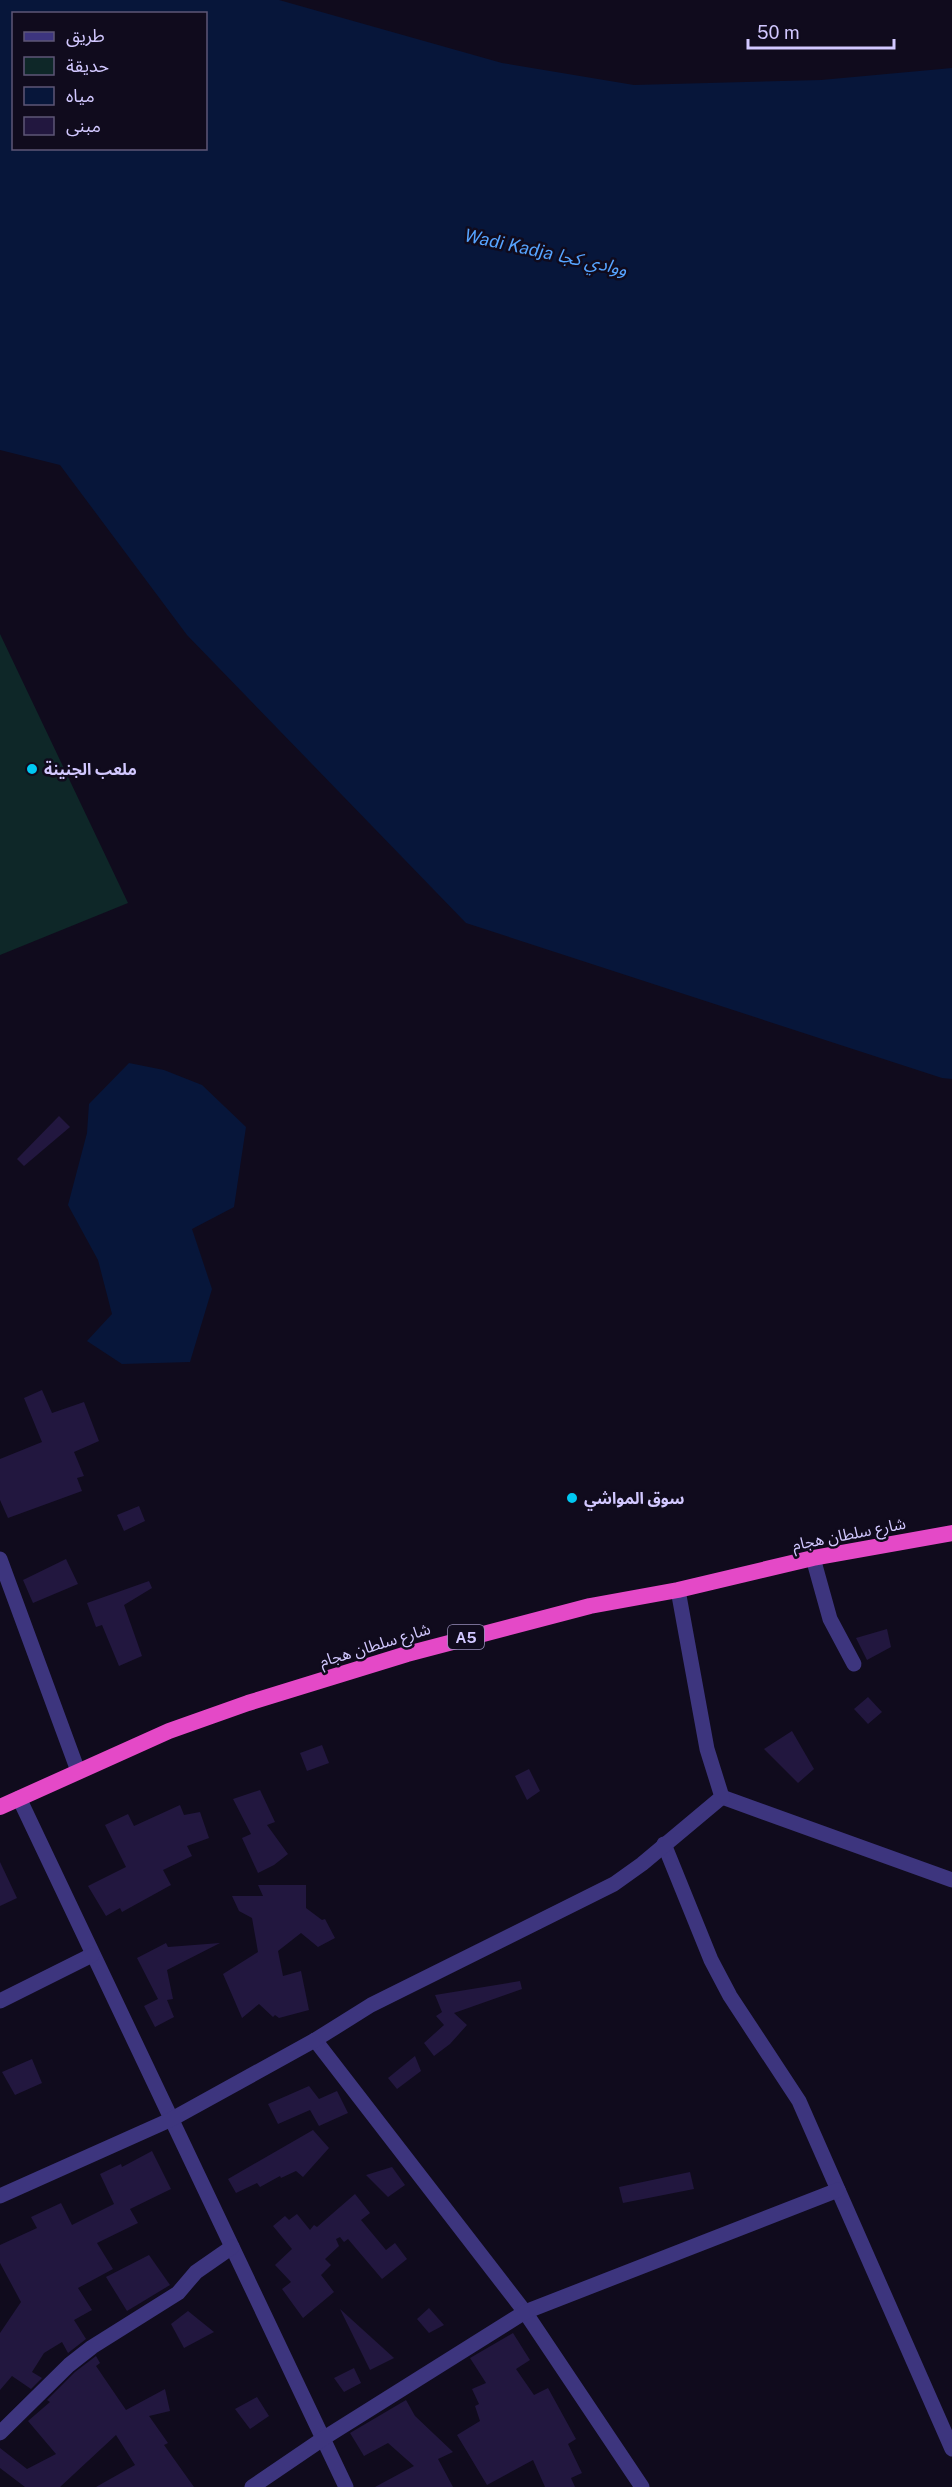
<svg xmlns="http://www.w3.org/2000/svg" width="952" height="2487" viewBox="0 0 952 2487" font-family="'Public Sans','Noto Sans Arabic',sans-serif">
<rect width="100%" height="100%" fill="#100b1d"/>
<polygon fill="#0e2728" points="0,634 128,903 0,955"/>
<g fill="#07163a" fill-rule="evenodd">
<path d="M0 0H279L502 63 634 85 821 80 952 68V1079L942 1078 466 923 187 635 60 465 0 450ZM14 14H206V148H14Z"/>
<polygon points="129,1063 164,1070 202,1085 246,1127 234,1207 192,1229 212,1289 190,1362 122,1364 87,1341 112,1314 98,1260 68,1205 87,1133 89,1104"/>
</g>
<g fill="#22173f">
<polygon points="59,1116 70,1127 24,1166 17,1159"/>
<polygon points="42,1390 52,1413 84,1402 99,1441 74,1452 84,1476 77,1478 82,1491 8,1518 0,1500 0,1459 42,1442 24,1398"/>
<polygon points="139,1506 145,1521 124,1531 117,1515"/>
<polygon points="66,1559 78,1584 33,1603 23,1580"/>
<polygon points="149,1581 152,1588 124,1605 142,1656 119,1666 102,1625 96,1627 87,1603"/>
<polygon points="887,1629 891,1647 867,1660 856,1638"/>
<polygon points="868,1697 882,1712 868,1724 854,1709"/>
<polygon points="792,1731 814,1769 798,1783 764,1749"/>
<polygon points="322,1745 329,1763 307,1771 300,1753"/>
<polygon points="529,1769 540,1791 527,1800 515,1776"/>
<polygon points="260,1790 275,1822 267,1825 288,1854 274,1865 258,1873 242,1838 251,1834 233,1799"/>
<polygon points="180,1805 184,1815 200,1812 209,1838 187,1846 192,1856 163,1870 171,1885 122,1912 120,1908 106,1916 88,1886 126,1867 105,1825 128,1814 134,1826"/>
<polygon points="0,1862 17,1898 0,1906"/>
<polygon points="258,1885 306,1885 306,1908 322,1920 325,1919 335,1938 318,1947 301,1933 278,1951 283,1976 301,1971 309,2010 279,2018 275,2015 273,2017 259,2004 242,2018 223,1974 258,1952 252,1918 239,1911 232,1896 263,1896"/>
<polygon points="166,1943 168,1947 220,1943 167,1970 173,1999 167,2000 174,2017 155,2027 144,2006 158,1999 137,1958"/>
<polygon points="520,1981 522,1989 454,2013 467,2025 450,2044 434,2056 424,2043 444,2025 436,2016 442,2012 435,1995"/>
<polygon points="415,2056 421,2071 397,2089 388,2078"/>
<polygon points="32,2059 42,2083 15,2095 2,2072"/>
<polygon points="309,2086 319,2099 337,2091 348,2113 319,2126 310,2110 278,2124 268,2104"/>
<polygon points="313,2130 329,2148 303,2177 296,2171 281,2178 280,2176 260,2187 257,2183 236,2193 228,2179"/>
<polygon points="152,2151 171,2189 130,2209 138,2223 97,2243 113,2269 78,2288 92,2310 74,2320 86,2339 68,2353 62,2342 44,2353 32,2372 42,2378 31,2389 12,2376 0,2390 0,2333 21,2302 0,2263 0,2245 37,2228 31,2217 61,2203 72,2225 114,2204 100,2174 121,2164 122,2167"/>
<polygon points="392,2167 405,2185 388,2197 366,2175"/>
<polygon points="690,2172 694,2189 623,2203 619,2187"/>
<polygon points="355,2194 370,2213 361,2220 386,2250 395,2243 407,2259 382,2279 348,2239 344,2242 340,2237 336,2239 339,2246 325,2259 331,2265 321,2275 334,2292 303,2318 282,2289 291,2282 275,2265 292,2249 273,2226 285,2216 289,2220 297,2214 310,2230 314,2225 317,2227"/>
<polygon points="149,2255 170,2285 127,2311 106,2277"/>
<polygon points="429,2308 444,2325 429,2333 417,2319"/>
<polygon points="340,2309 394,2358 370,2370"/>
<polygon points="188,2311 214,2332 184,2348 171,2324"/>
<polygon points="513,2333 530,2360 516,2369 534,2395 548,2388 576,2439 568,2444 582,2473 571,2478 575,2487 545,2487 533,2460 487,2485 457,2435 480,2421 475,2406 479,2404 472,2389 486,2383 470,2358"/>
<polygon points="96,2356 100,2363 96,2366 126,2410 165,2389 170,2411 149,2416 168,2443 164,2445 194,2487 96,2487 135,2465 116,2435 60,2487 25,2487 0,2468 0,2448 27,2469 56,2454 28,2421 50,2402 47,2400 75,2372"/>
<polygon points="354,2368 361,2383 344,2392 334,2378"/>
<polygon points="257,2397 269,2416 250,2429 235,2409"/>
<polygon points="406,2400 415,2416 453,2452 438,2459 453,2487 375,2487 414,2466 388,2443 364,2456 350,2433"/>
</g>
<g fill="none" stroke-linecap="round" stroke-linejoin="round">
<g stroke="#3d357e" stroke-width="15">
<polyline points="813,1558 830,1619 854,1664"/>
<polyline points="0,1559 78,1771"/>
<polyline points="722,1797 952,1880"/>
<polyline points="19,1798 346,2487"/>
<polyline points="664,1844 711,1960 730,1996 799,2101 952,2449"/>
<polyline points="0,2001 92,1955"/>
<polyline points="315,2040 525,2312 642,2487"/>
<polyline points="0,2196 172,2119 315,2040 371,2005 614,1884 642,1864 722,1797 707,1749 678,1590"/>
<polyline points="0,2433 69,2365 92,2347 178,2293 196,2272 232,2247"/>
<polyline points="252,2487 324,2438 525,2312 838,2190"/>
</g>
<polyline stroke="#e449c7" stroke-width="16" points="0,1807 169,1731 248,1703 407,1654 590,1606 678,1590 813,1558 952,1533"/>
</g>
<g fill="#00c9f3" stroke="#100b1d" stroke-width="2">
<circle cx="32" cy="769" r="6"/>
<circle cx="572" cy="1498" r="6"/>
</g>
<g text-anchor="middle" dominant-baseline="central" stroke-width="5" stroke-linejoin="round" paint-order="stroke">
<rect fill="#100b1d" stroke="#988fbb" stroke-width="1.5" x="448" y="1625" width="36" height="24" rx="4.5"/>
<g font-size="15" font-weight="bold" fill="#d2c8ff">
<text x="466" y="1637">A5</text>
</g>
<g font-size="16" font-weight="bold" fill="#d2c8ff" stroke="#100b1d" text-anchor="start">
<text x="44" y="769">ملعب الجنينة</text>
<text x="584" y="1498">سوق المواشي</text>
</g>
<g font-size="16" fill="#d2c8ff" stroke="#100b1d">
<text transform="translate(849 1534) rotate(-11)">شارع سلطان هجام</text>
<text transform="translate(375 1645) rotate(-17)">شارع سلطان هجام</text>
</g>
<g font-size="18" font-style="italic" fill="#56a4ff" stroke="#100b1d">
<text transform="translate(546 252) rotate(12)">Wadi Kadja ووادي كجا</text>
</g>
</g>
<rect x="12" y="12" width="195" height="138" fill="#100b1d" stroke="#5e5777" stroke-width="1.5"/>
<rect x="24" y="32" width="30" height="9" fill="#3d357e" stroke="#5e5777" stroke-width="1.5"/>
<text x="66" y="42" font-size="18" fill="#d2c8ff">طريق</text>
<rect x="24" y="57" width="30" height="18" fill="#0e2728" stroke="#5e5777" stroke-width="1.5"/>
<text x="66" y="72" font-size="18" fill="#d2c8ff">حديقة</text>
<rect x="24" y="87" width="30" height="18" fill="#07163a" stroke="#5e5777" stroke-width="1.5"/>
<text x="66" y="102" font-size="18" fill="#d2c8ff">مياه</text>
<rect x="24" y="117" width="30" height="18" fill="#22173f" stroke="#5e5777" stroke-width="1.5"/>
<text x="66" y="132" font-size="18" fill="#d2c8ff">مبنى</text>
<path d="M748 39v9h146v-9" fill="none" stroke="#d2c8ff" stroke-width="3"/>
<text x="757" y="39" font-size="18" fill="#d2c8ff" stroke="#100b1d" stroke-width="4.5" paint-order="stroke">50 m</text>
</svg>
